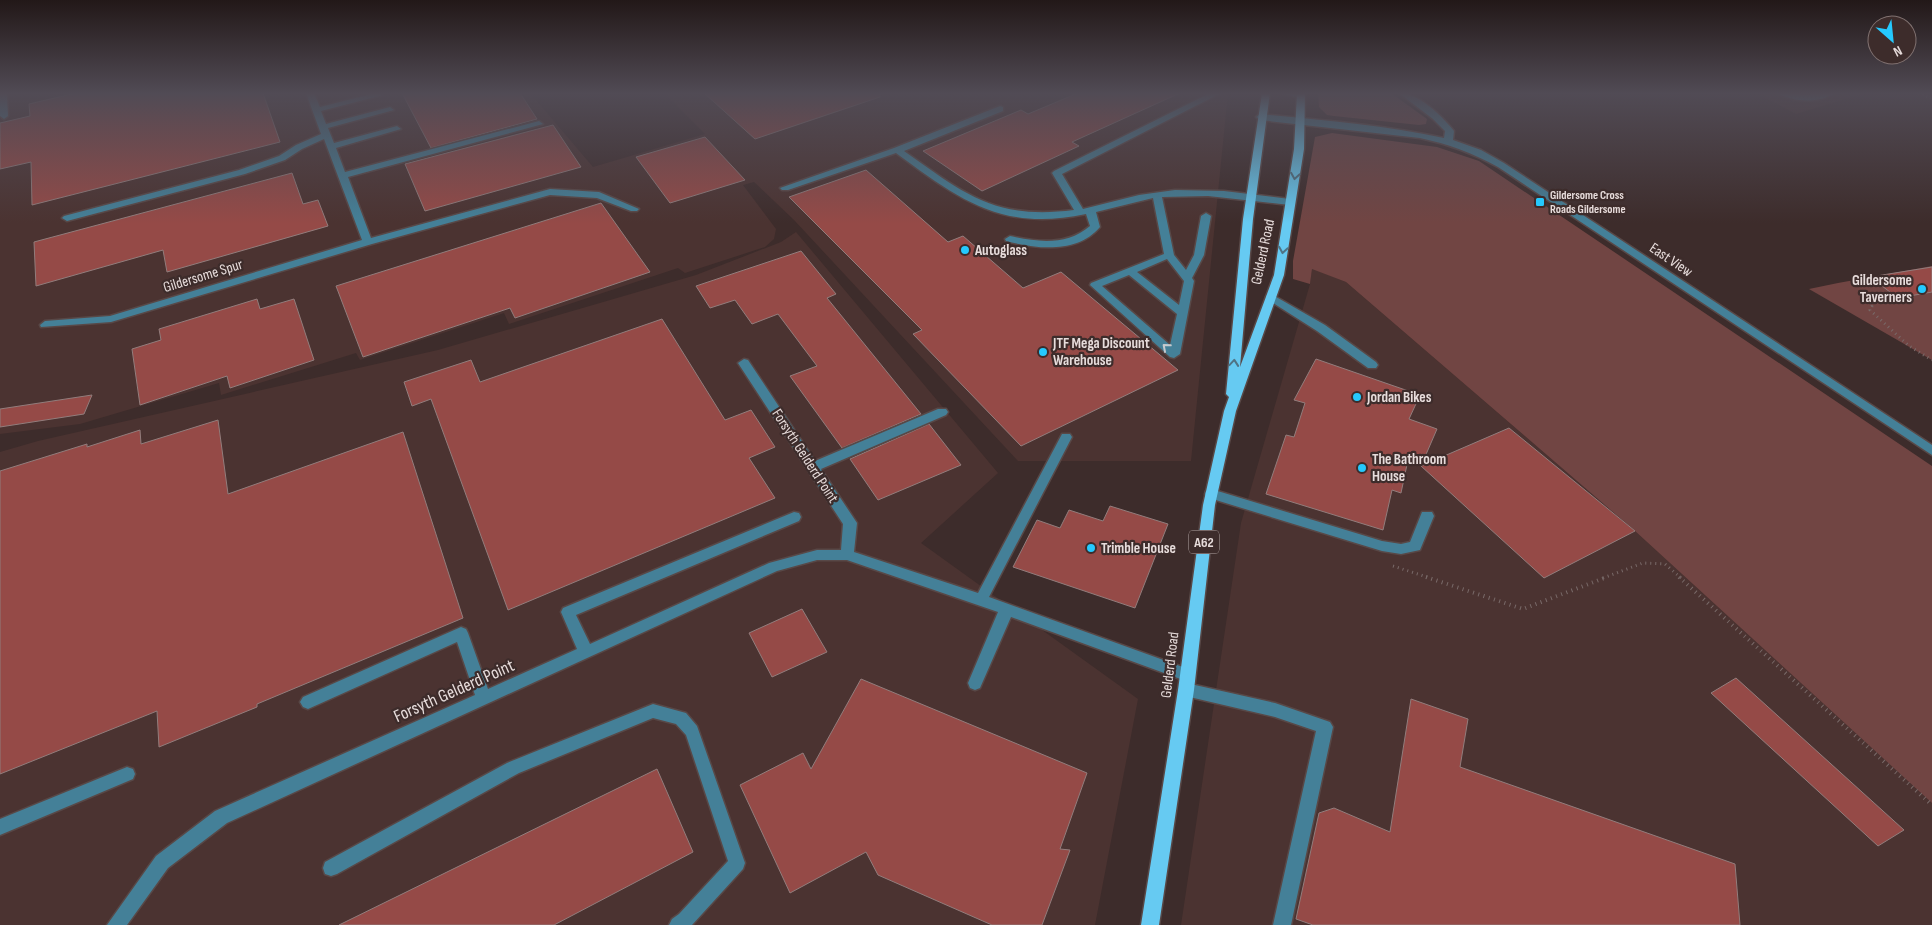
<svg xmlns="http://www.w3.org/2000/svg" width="1932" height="925" viewBox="0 0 1932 925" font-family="'Sofia Sans Condensed',sans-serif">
<rect width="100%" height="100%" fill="#3d2c2b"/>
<g fill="#4b3331">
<polygon points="0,93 530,93 593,167 705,134 664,93 1228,93 1191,461 1018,461 794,220 754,182 743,185 776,229 774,239 765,247 685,273 678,268 509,324 504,313 360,360 356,353 221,395 219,383 80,424 0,434"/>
<polygon points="1756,93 1865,93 1796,114"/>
<polygon points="796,232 998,473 921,543 1138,699 1095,925 0,925 0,452 38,441 438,350 696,275 781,242"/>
<polygon points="1312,268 1346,282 1635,531 1932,803 1932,925 1181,925 1241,523 1310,284"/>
</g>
<g fill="#714543">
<polygon points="1318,93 1391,93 1427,119 1426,124 1419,125 1334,116 1327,115 1319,107"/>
<polygon points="1332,133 1437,147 1479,161 1932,466 1932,803 1635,531 1346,282 1312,269 1310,284 1293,279 1293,261 1315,137"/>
<polygon points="1932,266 1932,360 1809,289 1838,283"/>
</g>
<g fill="#954a47" stroke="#927d7c">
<polygon points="76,93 263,93 280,142 32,205 31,162 0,169 0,123 30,116 29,104"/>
<polygon points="402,93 520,93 537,119 431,148"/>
<polygon points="704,93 880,93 880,97 755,139"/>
<polygon points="1078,93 1180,93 1072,142 1079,146 982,191 923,151 1021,110 1028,114"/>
<polygon points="553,125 581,167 425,211 405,164"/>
<polygon points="705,137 745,180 670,203 636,157"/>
<polygon points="866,170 948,242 963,236 1023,288 1061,272 1178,370 1021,446 913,334 922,330 789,197"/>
<polygon points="292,173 303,204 318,200 328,226 167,272 163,250 36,286 34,242"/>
<polygon points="601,203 650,272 515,318 510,308 363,357 336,286"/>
<polygon points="801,251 836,294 827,298 921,414 842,448 790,376 817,366 778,314 752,324 735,300 710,308 696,286"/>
<polygon points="1932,267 1932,292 1898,298 1870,277"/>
<polygon points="257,299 260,309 294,299 314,360 230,388 227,376 140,405 132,349 161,340 159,329"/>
<polygon points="662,319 725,420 751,410 775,447 749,458 775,498 508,610 431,399 412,406 404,382 471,360 480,382"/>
<polygon points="1316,359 1420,395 1409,419 1437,429 1421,466 1409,455 1401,493 1392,490 1383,530 1266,494 1286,435 1294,437 1305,403 1294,400"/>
<polygon points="92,395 84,414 0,427 0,409"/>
<polygon points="218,420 228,494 403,432 463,618 257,704 257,707 159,747 157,711 0,774 0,471 87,444 87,447 140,430 141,444"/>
<polygon points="929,424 961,465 878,500 850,459"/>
<polygon points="1509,428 1635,531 1544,578 1421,466"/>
<polygon points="1110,506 1168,524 1135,608 1013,567 1037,520 1060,528 1069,510 1103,521"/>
<polygon points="802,609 827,652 772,677 749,633"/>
<polygon points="1736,678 1904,830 1878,846 1711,693"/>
<polygon points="861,679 1087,773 1060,849 1070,850 1042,925 992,925 878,875 866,852 790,893 740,785 803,753 811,769"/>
<polygon points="1411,699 1468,719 1460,767 1735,864 1740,925 1313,925 1296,919 1319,813 1334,808 1390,832"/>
<polygon points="657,769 693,852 554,925 339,925"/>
</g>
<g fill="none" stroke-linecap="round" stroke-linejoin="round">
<g stroke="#584847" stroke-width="3">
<g id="minor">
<polygon points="0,93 7,95 8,116 4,119 0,116"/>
<polygon points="306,93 314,93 320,107 375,93 383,95 321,111 326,124 390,107 394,110 328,128 334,143 397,126 401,129 336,148 345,172 539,121 543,124 348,177 371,238 550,189 599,192 639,209 637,211 631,211 597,198 550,195 372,244 111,322 41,327 40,325 45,321 110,316 362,240 324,139 302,149 285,160 245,174 67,221 62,218 64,216 239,170 279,156 296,145 321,134"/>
<path d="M1210 93H1221L1062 174 1083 209 1139 195 1175 190 1224 191 1290 199 1295 202 1290 205 1208 196 1162 197 1174 255 1186 270 1194 255 1201 216 1206 213 1211 216 1204 255 1192 278 1194 281 1180 354 1174 358 1170 357 1090 285 1091 283 1164 254 1153 198 1096 212 1100 227C1077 254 1037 249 1006 241L1005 239 1010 236C1037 242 1067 246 1090 226L1086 214C1002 232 960 200 896 153L788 190H782L780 188 894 148 1000 106 1003 107V111L904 151C965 194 994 220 1074 210L1052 173 1054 171ZM1167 259 1184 281 1179 305 1137 272ZM1129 275 1177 314 1170 345 1102 286Z"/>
<polygon points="1280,93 1304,93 1305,95 1301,98"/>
<path d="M1399 93C1419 93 1442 116 1454 131L1453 140 1481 150 1504 163 1932 445V455L1498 167C1473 153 1448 144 1420 138L1260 120 1256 117 1260 114C1321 120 1384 125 1444 138L1445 131 1433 119Z"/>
<path d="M1777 93 1806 95 1834 93C1819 104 1792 102 1777 93Z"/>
<polygon points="1271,294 1325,325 1376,362 1378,365 1376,368 1368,368 1317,331 1267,299 1266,297 1267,295"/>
<polygon points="744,359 748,360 815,461 938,409 946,409 948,412 946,415 821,469 857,523 854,552 978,593 1062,434 1070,434 1072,437 989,597 1191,670 1193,675 1191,680 1186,681 1011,617 980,688 975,690 970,688 968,683 998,612 847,560 817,560 777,571 227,823 168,868 127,925 107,925 156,856 215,811 475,695 457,642 308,709 303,707 300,702 303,697 461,627 466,629 468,633 488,689 577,649 561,612 563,608 794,512 799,513 801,517 799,521 576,615 590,644 769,563 817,550 841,550 843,524 738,363"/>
<polygon points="1211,489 1382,541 1401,544 1410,542 1422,512 1432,512 1434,516 1420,550 1401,554 1382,551 1206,497 1205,494 1206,491"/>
<polygon points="1186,683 1275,703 1330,722 1333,727 1291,925 1273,925 1316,731 1275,717 1181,695 1178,690 1181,685"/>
<polygon points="653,704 686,713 697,726 745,863 743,869 692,925 669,925 672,919 679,914 728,861 686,735 676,724 653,718 519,773 337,874 331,876 325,874 323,868 325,862 507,763"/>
<polygon points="127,767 133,769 135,774 133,779 0,835 0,819"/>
</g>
</g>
<g stroke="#584847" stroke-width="3">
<polygon id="major" points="1262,93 1270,93 1253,219 1240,367 1274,275 1294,149 1297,93 1305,93 1304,149 1284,275 1236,411 1215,505 1194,690 1159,925 1141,925 1178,690 1203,505 1224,411 1229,397 1226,394 1243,219"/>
</g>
<g stroke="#796a69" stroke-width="2.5" stroke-dasharray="1 3" stroke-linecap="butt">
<polyline points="1919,93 1932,99"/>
<polyline points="1872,307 1875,299"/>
</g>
<g stroke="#796a69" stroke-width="3" stroke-dasharray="1 4" stroke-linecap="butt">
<polyline points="1872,305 1870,310 1909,346 1932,360"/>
<polyline points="1393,566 1430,578"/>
<polyline points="1603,578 1643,563 1665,564 1681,578"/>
</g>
<g stroke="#796a69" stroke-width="4" stroke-dasharray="1 4.5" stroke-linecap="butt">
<polyline points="1426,577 1523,609 1607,577"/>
<polyline points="1679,577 1932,805"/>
</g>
<use href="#minor" fill="#448098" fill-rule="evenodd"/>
<use href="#major" fill="#66caf2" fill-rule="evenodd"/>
</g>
<defs><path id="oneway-chevron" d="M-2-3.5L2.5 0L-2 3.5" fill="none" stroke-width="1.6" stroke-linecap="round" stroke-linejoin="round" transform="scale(1.25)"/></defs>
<g stroke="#4f7385">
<use href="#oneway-chevron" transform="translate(1295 176) rotate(99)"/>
<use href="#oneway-chevron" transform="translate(1283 250) rotate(99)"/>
<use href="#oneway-chevron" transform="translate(1234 363) rotate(-85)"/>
</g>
<use stroke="#c6cace" href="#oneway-chevron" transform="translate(1166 347) rotate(-139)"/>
<linearGradient id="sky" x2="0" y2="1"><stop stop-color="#221818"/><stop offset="0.42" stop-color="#514b55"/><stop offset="1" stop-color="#514b55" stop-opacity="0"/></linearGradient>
<rect width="1932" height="223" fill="url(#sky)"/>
<g fill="#25c9fe" stroke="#3d2c2b" stroke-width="2">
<rect x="1535" y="197" width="10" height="10" rx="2.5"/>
<circle cx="965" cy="250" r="5"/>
<circle cx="1922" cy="289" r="5"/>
<circle cx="1043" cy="352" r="5"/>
<circle cx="1357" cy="397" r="5"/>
<circle cx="1362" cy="468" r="5"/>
<circle cx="1091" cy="548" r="5"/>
</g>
<g text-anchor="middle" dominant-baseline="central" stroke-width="4.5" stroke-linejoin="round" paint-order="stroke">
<g font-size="12" font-weight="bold" fill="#e7dcdb" stroke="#3d2c2b" text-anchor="start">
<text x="1550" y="195">Gildersome Cross<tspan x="1550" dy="14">Roads Gildersome</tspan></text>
</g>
<rect fill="#3d2c2b" stroke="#b4a7a6" stroke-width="1" x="1189" y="530.5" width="30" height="23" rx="4"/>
<g font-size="14" font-weight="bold" fill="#e7dcdb">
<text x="1204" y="542">A62</text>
</g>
<g font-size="15" font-weight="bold" fill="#e7dcdb" stroke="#3d2c2b" text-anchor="start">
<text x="975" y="250">Autoglass</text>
<text x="1912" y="280" text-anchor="end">Gildersome<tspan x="1912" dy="17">Taverners</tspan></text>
<text x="1053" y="343">JTF Mega Discount<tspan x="1053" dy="17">Warehouse</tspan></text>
<text x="1367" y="397">Jordan Bikes</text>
<text x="1372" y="459">The Bathroom<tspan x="1372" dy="17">House</tspan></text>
<text x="1101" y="548">Trimble House</text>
</g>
<g font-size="15" fill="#e7dcdb" stroke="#3d2c2b">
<text transform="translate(1263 252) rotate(-78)">Gelderd Road</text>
<text transform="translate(1671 260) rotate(34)">East View</text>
<text transform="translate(203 276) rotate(-17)">Gildersome Spur</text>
<text transform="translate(805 456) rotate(57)">Forsyth Gelderd Point</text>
<text transform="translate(1170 665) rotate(-83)">Gelderd Road</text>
</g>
<g font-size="18" fill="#e7dcdb" stroke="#3d2c2b">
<text transform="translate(454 691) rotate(-24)">Forsyth Gelderd Point</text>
</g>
</g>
<g transform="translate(1892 40) rotate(153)"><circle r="24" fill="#3d2c2b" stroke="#817271"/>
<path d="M0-4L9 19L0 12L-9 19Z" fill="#25c9fe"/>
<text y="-8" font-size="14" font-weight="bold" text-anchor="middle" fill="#e7dcdb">N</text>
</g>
</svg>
